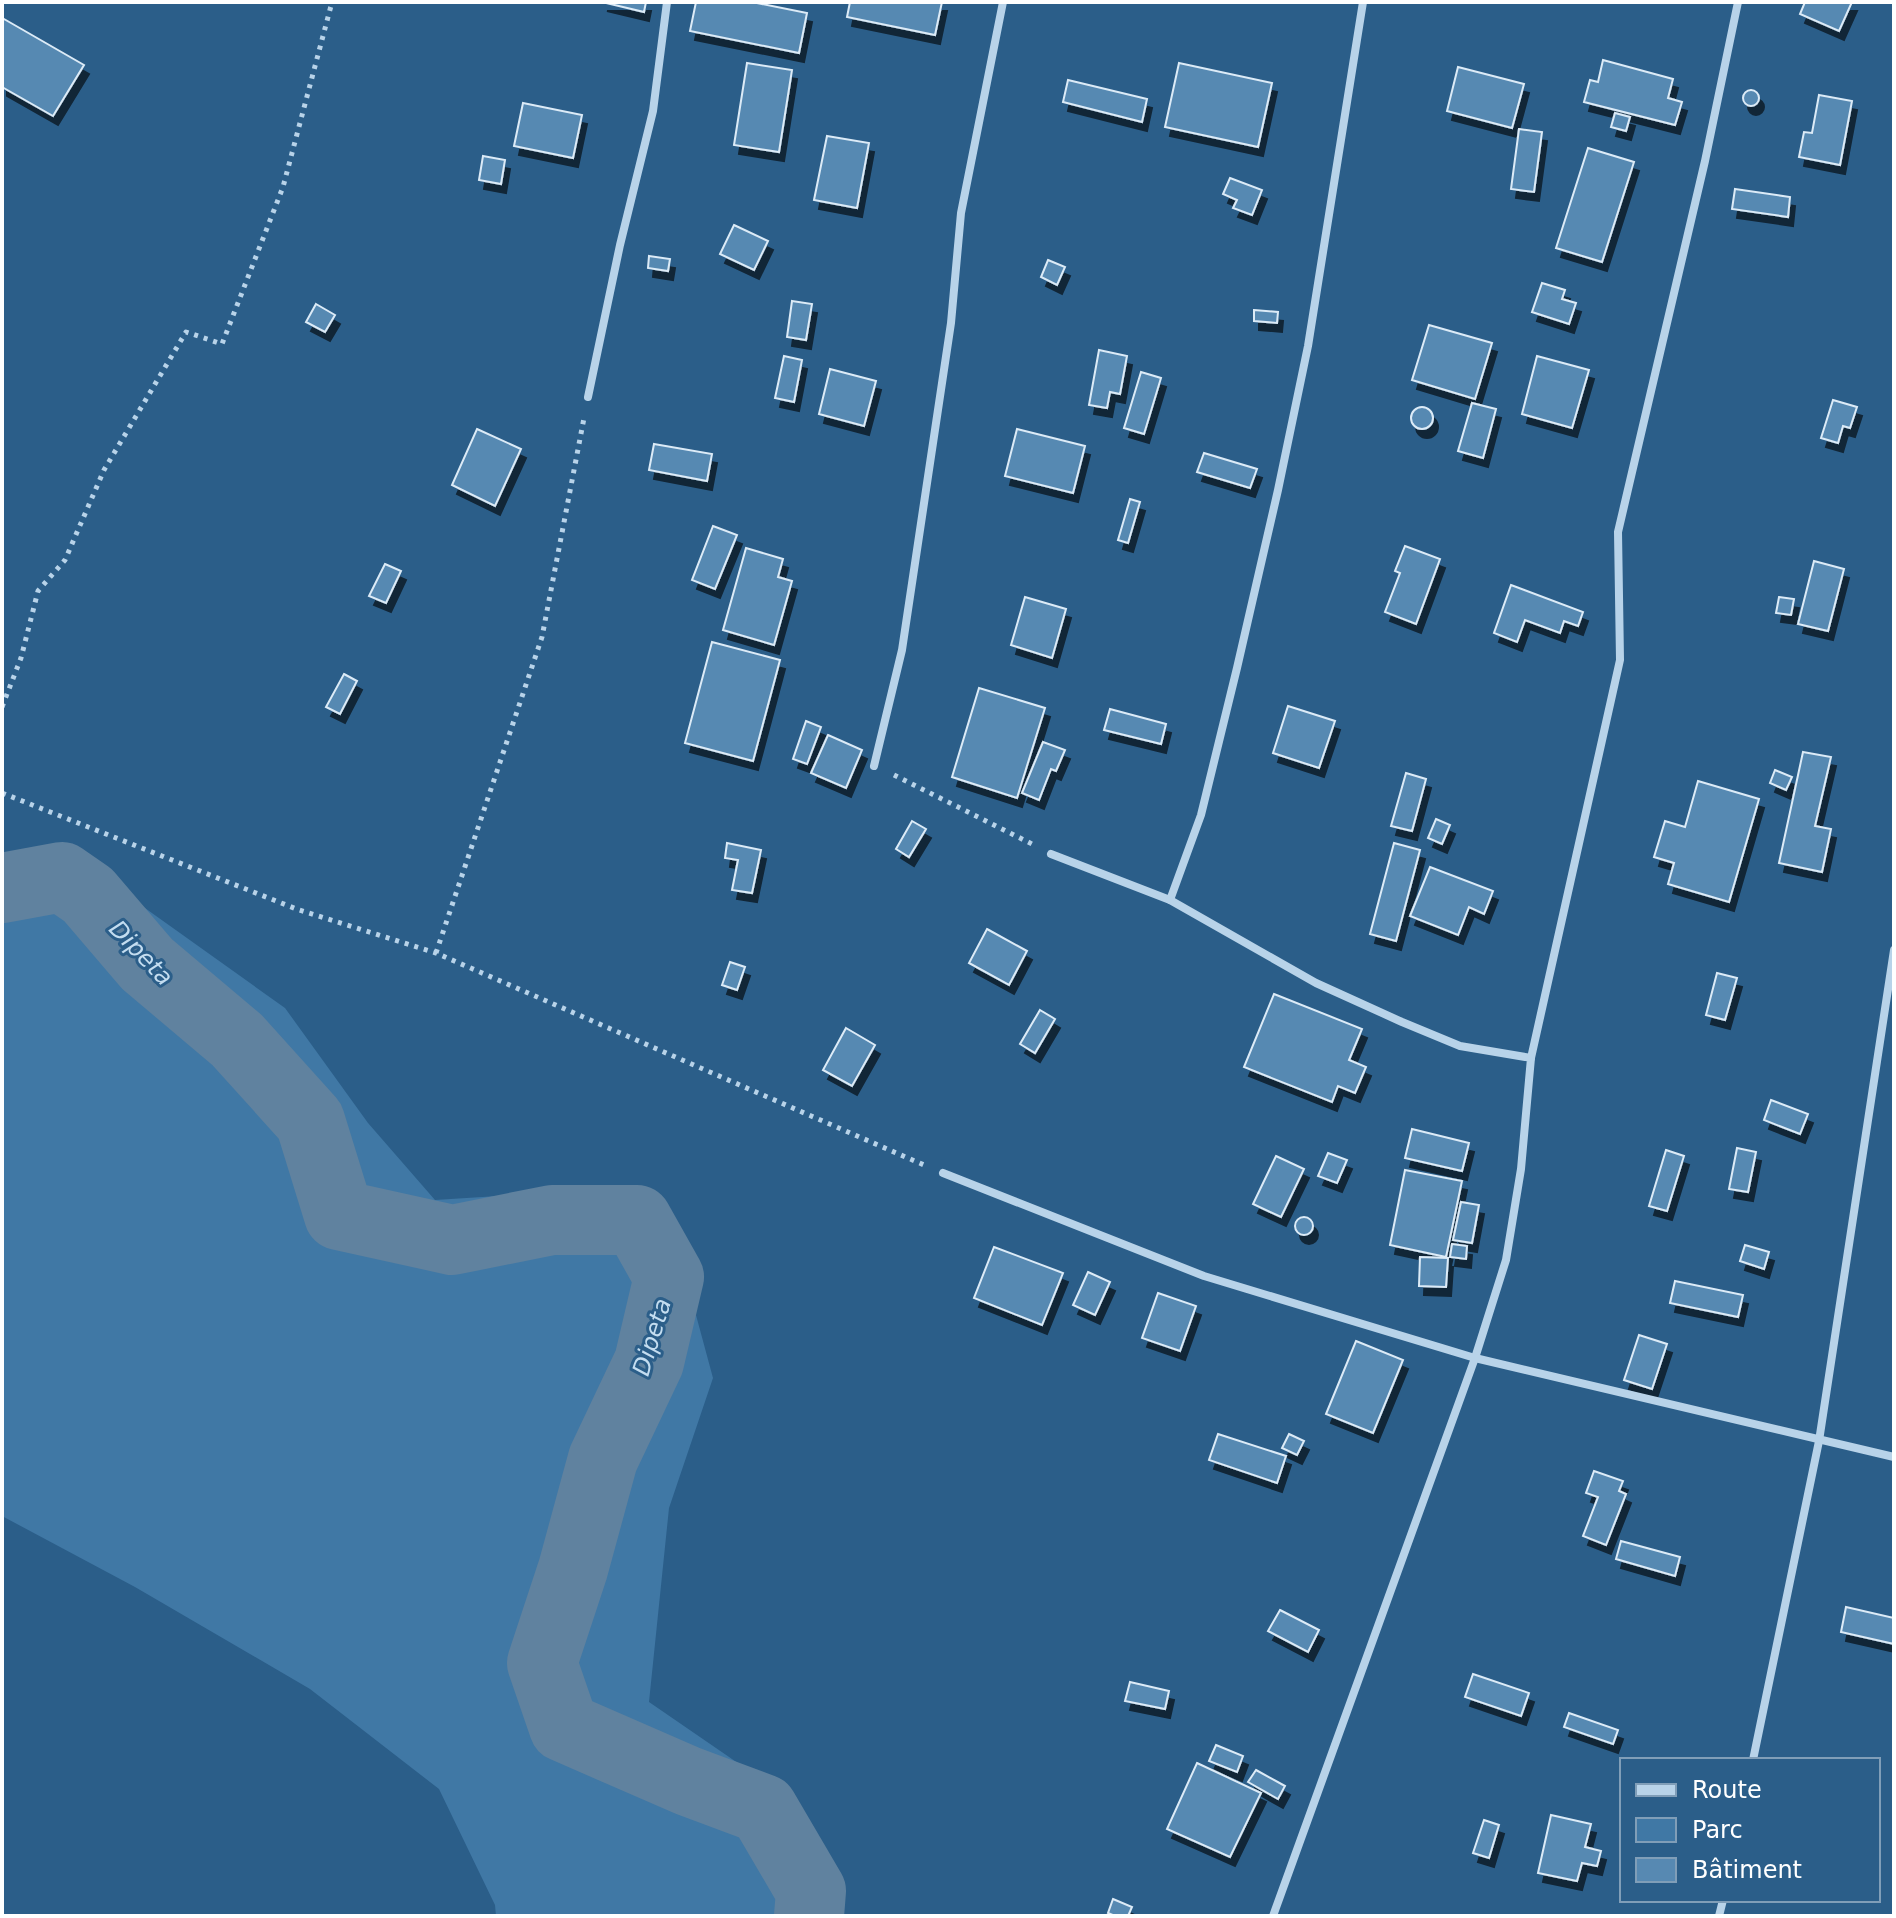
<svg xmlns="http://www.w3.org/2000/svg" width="1896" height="1918" viewBox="0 0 1896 1918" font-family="'DejaVu Sans',sans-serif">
<defs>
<filter id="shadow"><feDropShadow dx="5" dy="9" stdDeviation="0" flood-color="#0009"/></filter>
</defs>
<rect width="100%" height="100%" fill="#2b5e89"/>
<polygon fill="#4078a5" points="65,851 285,1008 368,1123 435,1200 610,1189 666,1204 713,1378 669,1508 649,1702 764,1781 839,1877 833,1916 496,1916 495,1905 439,1789 310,1689 135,1587 2,1516 2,856"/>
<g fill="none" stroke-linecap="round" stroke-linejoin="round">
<polyline stroke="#60829f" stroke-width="70" points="2,888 62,877 88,895 147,964 237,1040 310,1121 339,1215 452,1240 552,1220 637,1220 669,1277 649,1362 603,1459 573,1569 542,1663 564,1727 688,1781 763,1809 811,1891 809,1916"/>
</g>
<g fill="#5789b2" stroke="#dcebf7" stroke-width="2" filter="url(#shadow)">
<polygon points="602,2 646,2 644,12"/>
<polygon points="696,2 752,2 807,13 799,53 690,31"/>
<polygon points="850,2 942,2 935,35 847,17"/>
<polygon points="1805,2 1852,2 1839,31 1800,14"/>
<polygon points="4,19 84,65 53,116 2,87 2,22"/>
<polygon points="1603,60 1673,79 1668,98 1682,102 1675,125 1584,102 1590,80 1598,82"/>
<polygon points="747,63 792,70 779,152 734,145"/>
<polygon points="1179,63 1272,83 1258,147 1165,127"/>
<polygon points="1458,67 1524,84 1512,128 1447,111"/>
<polygon points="1068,80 1147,99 1142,122 1063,102"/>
<circle cx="1751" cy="98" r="8"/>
<polygon points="1819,95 1852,101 1840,165 1799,157 1804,132 1812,133"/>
<polygon points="523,103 582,115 573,158 514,146"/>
<polygon points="1615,113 1630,117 1626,131 1611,127"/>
<polygon points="1519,129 1542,132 1534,192 1511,189"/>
<polygon points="827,136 869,143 857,208 814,200"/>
<polygon points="1588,148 1634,162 1602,262 1556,248"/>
<polygon points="483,156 505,160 501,184 479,180"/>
<polygon points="1230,178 1262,190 1252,215 1233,208 1237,200 1223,194"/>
<polygon points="1735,189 1790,197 1788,217 1732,209"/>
<polygon points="734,225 768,241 754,270 720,254"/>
<polygon points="649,256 670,259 668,271 648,268"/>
<polygon points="1048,260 1065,267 1057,285 1041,277"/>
<polygon points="1542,283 1565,290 1562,299 1576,303 1569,324 1532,312"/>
<polygon points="792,301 812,304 806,340 787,337"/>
<polygon points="316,304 335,315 325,332 306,322"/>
<polygon points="1254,310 1278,312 1277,323 1254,321"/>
<polygon points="1429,325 1492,343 1475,399 1412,380"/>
<polygon points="1099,350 1127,356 1120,394 1110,392 1107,408 1089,405"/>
<polygon points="784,356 802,360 794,402 775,398"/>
<polygon points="1537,356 1589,370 1572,428 1522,414"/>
<polygon points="830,369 876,381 864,426 819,414"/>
<polygon points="1141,372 1161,378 1144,434 1124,428"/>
<polygon points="1833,400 1857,407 1850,428 1843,426 1838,443 1821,438"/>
<polygon points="1472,403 1496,409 1483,458 1458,451"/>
<circle cx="1422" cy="418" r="11"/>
<polygon points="477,429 521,449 495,506 452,485"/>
<polygon points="1017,429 1085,446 1073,493 1005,476"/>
<polygon points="654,444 712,454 707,481 649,470"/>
<polygon points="1204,453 1257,469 1250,488 1197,472"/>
<polygon points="1130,499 1140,502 1128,543 1118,540"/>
<polygon points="713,526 737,535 715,589 692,580"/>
<polygon points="1405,546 1440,559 1416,624 1385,612 1400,573 1395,571"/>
<polygon points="746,548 783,559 778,577 792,581 774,645 723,630"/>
<polygon points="1814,561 1844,569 1828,631 1798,624"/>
<polygon points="385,564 401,571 386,603 369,596"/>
<polygon points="1511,585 1583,612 1578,626 1564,621 1560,633 1525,620 1517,642 1494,633"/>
<polygon points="1025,597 1066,609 1052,658 1011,645"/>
<polygon points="1779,597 1794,599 1791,615 1776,613"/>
<polygon points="712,642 780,660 753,761 685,743"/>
<polygon points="344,674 357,681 340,714 326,707"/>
<polygon points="979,688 1045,708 1017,798 952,777"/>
<polygon points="1288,706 1335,721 1319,768 1273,753"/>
<polygon points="1110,709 1166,724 1161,744 1104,730"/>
<polygon points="806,721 821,727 807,764 793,759"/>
<polygon points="828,735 862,750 846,788 811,773"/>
<polygon points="1043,742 1065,750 1056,771 1051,769 1039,800 1022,793"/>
<polygon points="1803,752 1831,757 1815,826 1831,829 1822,872 1779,863"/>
<polygon points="1775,770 1792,777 1786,790 1770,783"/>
<polygon points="1406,773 1426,779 1412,831 1391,826"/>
<polygon points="1698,781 1759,799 1729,902 1668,884 1674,863 1654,857 1665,821 1685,827"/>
<polygon points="1436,819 1450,825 1442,844 1428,838"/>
<polygon points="912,821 926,829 909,857 896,849"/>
<polygon points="727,843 761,850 752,893 732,890 738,860 725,858"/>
<polygon points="1394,843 1420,850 1396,941 1370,934"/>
<polygon points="1430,867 1493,891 1484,914 1469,907 1458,935 1410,916"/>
<polygon points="987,929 1027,951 1009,985 969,963"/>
<polygon points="730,962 745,967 737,990 722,985"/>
<polygon points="1717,973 1737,978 1725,1020 1706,1015"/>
<polygon points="1274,994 1362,1029 1349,1060 1366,1067 1355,1093 1338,1086 1332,1102 1244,1067"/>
<polygon points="1040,1010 1055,1019 1035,1053 1020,1044"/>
<polygon points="846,1028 875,1045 852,1086 823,1070"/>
<polygon points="1771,1100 1808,1114 1800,1134 1764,1120"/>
<polygon points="1412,1129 1469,1143 1462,1171 1405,1158"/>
<polygon points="1737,1148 1756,1152 1748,1192 1729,1189"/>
<polygon points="1666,1150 1684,1156 1667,1211 1649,1206"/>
<polygon points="1328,1153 1347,1160 1337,1183 1318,1176"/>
<polygon points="1276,1156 1304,1169 1281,1217 1253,1204"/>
<polygon points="1405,1170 1462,1181 1446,1257 1390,1245"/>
<polygon points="1461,1202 1479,1205 1472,1243 1453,1240"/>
<circle cx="1304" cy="1226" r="9"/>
<polygon points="1452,1244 1467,1246 1466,1259 1450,1257"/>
<polygon points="1745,1245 1769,1252 1764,1269 1740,1261"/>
<polygon points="994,1247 1063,1273 1042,1325 974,1298"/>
<polygon points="1420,1257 1448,1258 1446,1287 1419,1286"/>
<polygon points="1088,1272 1110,1282 1095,1315 1073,1305"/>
<polygon points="1675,1281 1743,1295 1738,1317 1670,1303"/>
<polygon points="1158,1293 1196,1306 1180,1351 1142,1338"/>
<polygon points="1639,1335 1667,1344 1652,1389 1624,1380"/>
<polygon points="1356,1341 1403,1360 1373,1433 1326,1414"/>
<polygon points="1218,1434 1286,1456 1277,1483 1209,1460"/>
<polygon points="1289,1434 1304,1441 1297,1455 1282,1448"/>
<polygon points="1594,1471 1623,1481 1619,1491 1626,1494 1606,1545 1583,1536 1598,1497 1586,1493"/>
<polygon points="1621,1541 1680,1557 1675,1576 1616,1559"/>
<polygon points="1846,1607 1894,1618 1894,1644 1841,1632"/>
<polygon points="1280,1610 1319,1630 1308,1652 1268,1631"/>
<polygon points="1473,1674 1529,1693 1521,1716 1465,1697"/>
<polygon points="1130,1682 1169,1691 1165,1709 1125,1701"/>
<polygon points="1569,1713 1618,1730 1613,1744 1564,1727"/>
<polygon points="1216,1745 1243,1756 1237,1772 1209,1761"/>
<polygon points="1197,1763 1261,1793 1230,1857 1167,1829"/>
<polygon points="1256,1770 1285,1786 1278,1799 1248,1782"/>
<polygon points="1551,1815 1591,1824 1585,1847 1601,1851 1597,1866 1582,1863 1577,1881 1538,1873"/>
<polygon points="1484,1820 1499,1825 1489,1858 1473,1853"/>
<polygon points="1113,1899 1132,1907 1128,1916 1115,1916 1108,1913"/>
</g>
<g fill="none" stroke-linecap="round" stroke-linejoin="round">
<g stroke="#b8d3e9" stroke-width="5" stroke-dasharray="4 6" stroke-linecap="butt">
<polyline points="2,707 21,658 38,591 65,560 104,470 186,332 222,344 283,187 332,2"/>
<polyline points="894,775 1032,844"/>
<polyline points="2,793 299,910 436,953 924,1165"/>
<polyline points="436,953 542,637 584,418"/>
</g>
<g stroke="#b8d3e9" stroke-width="8">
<polyline points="588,397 620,245 653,111 667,2"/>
<polyline points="874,766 902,650 951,323 961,213 1003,2"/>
<polyline points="1051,854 1170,900 1316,983 1402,1022 1460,1046 1531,1058 1521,1169 1506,1260 1475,1358 1273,1916"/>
<polyline points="1170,900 1201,815 1237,668 1278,490 1308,346 1363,2"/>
<polyline points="1531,1058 1620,660 1618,532 1705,161 1738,2"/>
<polyline points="943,1173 1204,1276 1475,1358 1894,1457"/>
<polyline points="1753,1760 1819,1441 1894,950"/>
<polyline points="1719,1916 1723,1900"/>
</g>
</g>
<g text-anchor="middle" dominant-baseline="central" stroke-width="6" stroke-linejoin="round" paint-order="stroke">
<g font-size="24" font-style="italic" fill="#c4ddf0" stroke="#2b5e89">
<text transform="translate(141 953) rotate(46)">Dipeta</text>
<text transform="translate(652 1337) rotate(-73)">Dipeta</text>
</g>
</g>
<rect width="1896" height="1918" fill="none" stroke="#ffffff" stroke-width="8"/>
<rect x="1620" y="1758" width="260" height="144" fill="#2b5e89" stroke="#809eb8" stroke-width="2"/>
<rect x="1636" y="1784" width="40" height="12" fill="#b8d3e9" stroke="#809eb8" stroke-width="2"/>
<text x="1692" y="1798" font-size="24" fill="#ffffff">Route</text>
<rect x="1636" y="1818" width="40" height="24" fill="#4078a5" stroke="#809eb8" stroke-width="2"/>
<text x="1692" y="1838" font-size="24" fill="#ffffff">Parc</text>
<rect x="1636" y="1858" width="40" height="24" fill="#5789b2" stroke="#809eb8" stroke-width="2"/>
<text x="1692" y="1878" font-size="24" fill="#ffffff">Bâtiment</text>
</svg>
